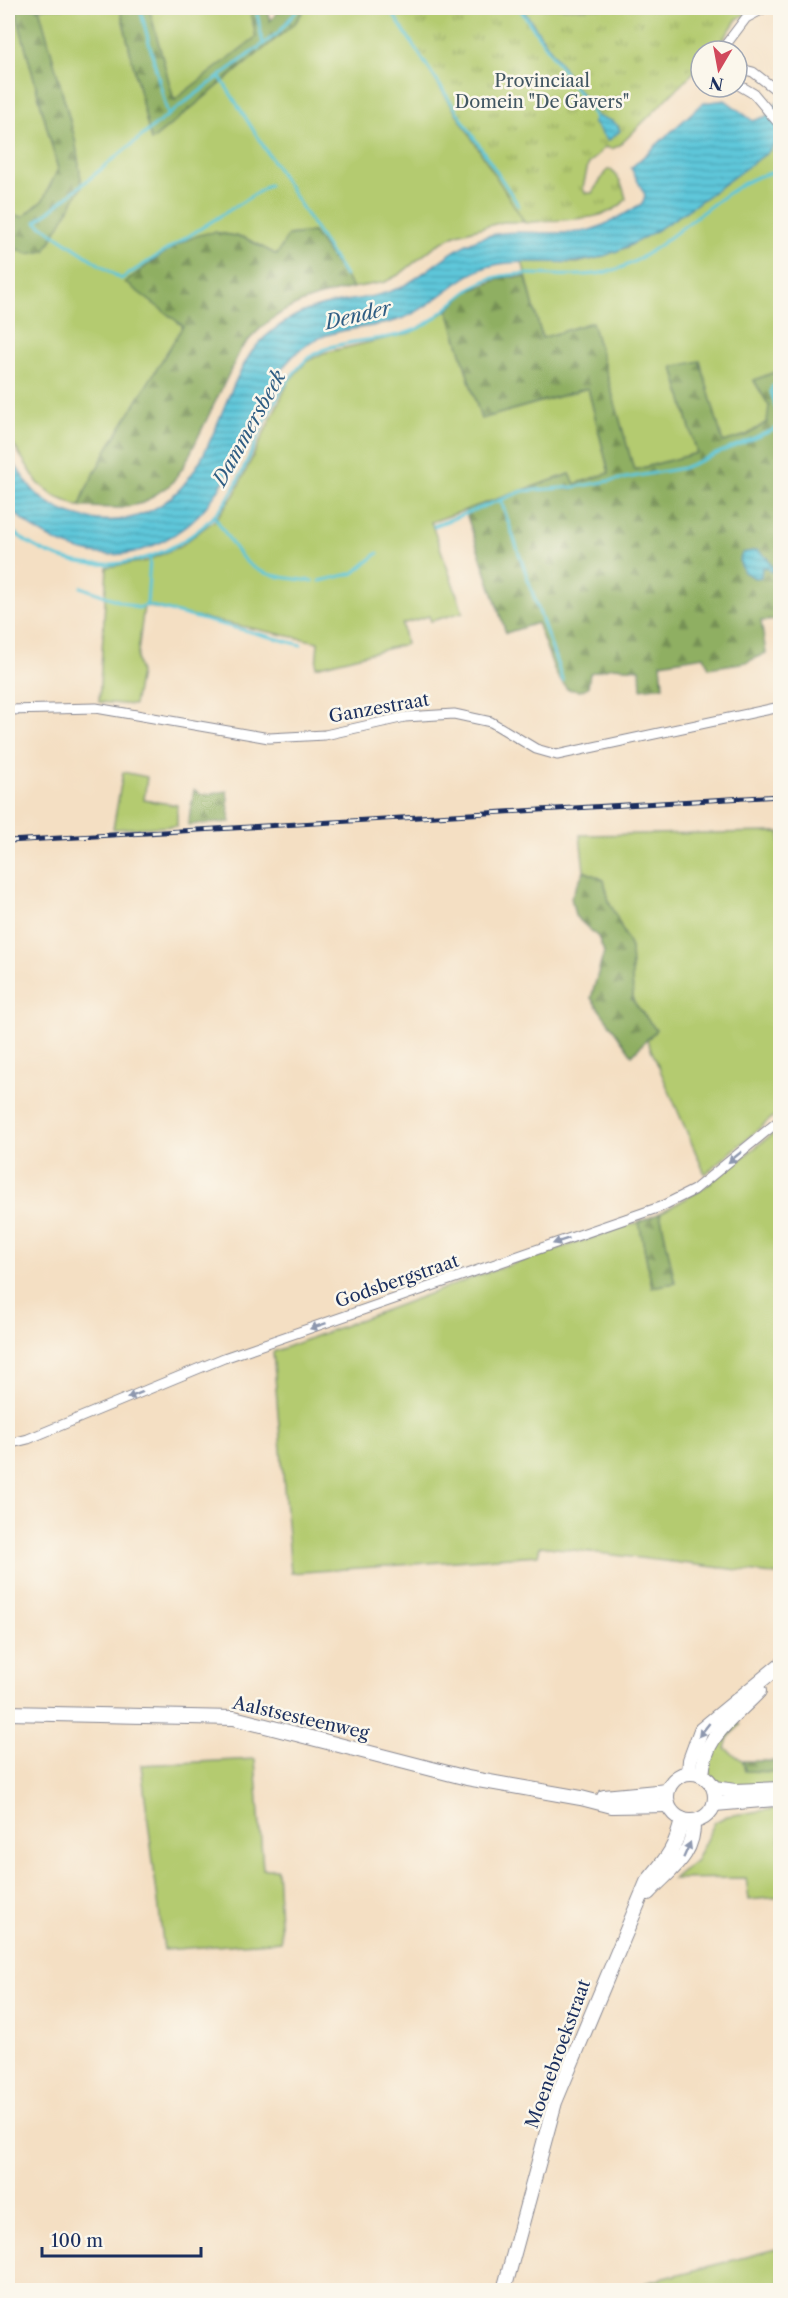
<svg xmlns="http://www.w3.org/2000/svg" width="788" height="2298" viewBox="0 0 788 2298" font-family="'Libre Caslon Text',serif">
<defs>
<pattern id="forest-firs" width="22" height="20" patternUnits="userSpaceOnUse" patternTransform="scale(1.5)"><rect width="22" height="20" fill="#8faf62"/><path d="M5 1l3.5 6h-7zM16 11l3.5 6h-7z" fill="#748f54"/></pattern>
<pattern id="park-tufts" width="24" height="20" patternUnits="userSpaceOnUse" patternTransform="scale(1.5)"><rect width="24" height="20" fill="#b4cb70"/><path d="M3 7l-1-3M5 7V3M7 7l1-3M15 17l-1-3M17 17v-4M19 17l1-3" fill="none" stroke="#92a55f"/></pattern>
<pattern id="water-rules" width="6" height="5" patternUnits="userSpaceOnUse" patternTransform="scale(1.5)"><rect width="6" height="5" fill="#5ec7da"/><path d="M0 2.5h6" fill="none" stroke="#4da2b4"/></pattern>
</defs>
<rect width="100%" height="100%" fill="#fbf7ec"/>
<filter id="ink" filterUnits="userSpaceOnUse"><feTurbulence type="fractalNoise" baseFrequency=".0167" numOctaves="2"/><feDisplacementMap in="SourceGraphic" scale="12" xChannelSelector="R" yChannelSelector="G"/><feConvolveMatrix kernelMatrix="1 2 1 2 8 2 1 2 1" color-interpolation-filters="sRGB"/></filter>
<filter id="wash" filterUnits="userSpaceOnUse"><feTurbulence type="fractalNoise" baseFrequency=".008" numOctaves="4" result="noise"/><feDisplacementMap in="SourceGraphic" scale="24" xChannelSelector="R" yChannelSelector="G"/><feGaussianBlur stdDeviation="1.35" result="paint"/><feColorMatrix in="noise" values="0 0 0 0 0 0 0 0 0 0 0 0 0 0 0 0 0 1.4 0 .05"/><feComposite in="paint" operator="in"/></filter>
<g filter="url(#wash)">
<rect width="100%" height="100%" fill="#f4dfc3"/>
<g fill="#b4cb70" stroke="#687d67" stroke-width="1.5">
<polygon points="8,8 15,8 58,169 43,200 23,217 8,214"/>
<polygon points="39,8 120,8 151,141 295,23 305,8 393,8 531,222 503,222 457,234 435,246 400,274 385,282 353,288 313,232 288,235 277,255 245,238 214,232 126,282 184,326 108,448 85,491 80,507 54,496 38,483 8,436 8,245 28,254 82,186 75,139"/>
<polygon points="149,8 250,8 256,37 174,101"/>
<polygon points="780,137 780,370 754,381 770,407 767,422 747,435 722,443 700,362 673,367 697,453 634,470 592,323 542,338 522,261 578,263 628,247 767,153"/>
<polygon points="448,310 481,419 588,388 609,473 575,484 570,474 431,522 463,612 431,621 429,616 402,624 406,644 316,667 318,642 144,606 137,660 140,673 134,705 99,702 107,567 146,561 179,547 215,520 234,495 289,381 306,362 323,353 410,333"/>
<polygon points="123,772 147,777 144,800 177,805 177,826 113,829"/>
<polygon points="780,832 780,1111 705,1174 647,1040 656,1030 633,1001 631,948 609,901 604,880 584,871 580,835"/>
<polygon points="780,1128 780,1575 540,1546 538,1555 291,1573 273,1352 483,1274 639,1222 652,1287 675,1283 660,1213 701,1190"/>
<path d="M737 1723 740 1725 728 1738 725 1748 743 1761 745 1771 780 1772V1783C766 1785 747 1789 733 1787 689 1779 712 1737 737 1723Z"/>
<polygon points="255,1759 263,1869 277,1869 281,1941 164,1950 141,1765"/>
<polygon points="780,1808 780,1897 749,1900 746,1878 673,1879 696,1860 715,1822 727,1816"/>
<polygon points="780,2248 780,2290 648,2290 645,2283"/>
</g>
<g fill="url(#forest-firs)" stroke="#556f60" stroke-width="1.5">
<polygon points="15,8 39,8 75,139 82,186 45,251 28,254 8,245 8,214 23,217 43,200 58,169"/>
<polygon points="120,8 149,8 174,100 256,37 250,8 267,8 270,21 281,8 305,8 295,23 151,141"/>
<path d="M214 232 245 238 277 255 288 235 313 232 353 288C305 298 274 309 241 349L184 466 171 484 143 503 121 508 80 507 85 491 108 448 183 326 125 282C151 264 181 235 214 232Z"/>
<polygon points="503,277 526,277 542,338 592,322 634,470 697,453 673,367 700,361 723,442 747,435 767,422 769,406 754,380 780,370 780,620 761,621 766,653 747,662 709,668 704,656 661,663 663,686 641,689 640,669 612,667 590,673 588,687 580,691 567,689 556,674 537,623 506,633 465,510 570,474 575,484 609,473 588,388 481,419 448,310 467,292"/>
<polygon points="194,790 203,795 227,791 230,822 188,825"/>
<polygon points="584,871 604,880 609,901 631,948 633,1001 656,1030 632,1055 591,998 604,952 598,937 575,916 571,897"/>
<polygon points="660,1213 675,1283 652,1287 639,1222"/>
<polygon points="743,1761 780,1761 780,1772 745,1771"/>
</g>
<path fill="url(#park-tufts)" stroke="#687d67" stroke-width="1.5" d="M390 8H755L737 19 716 51H701V65L620 145 612 149 605 147 588 165 583 188 585 193H592L607 170H611C620 178 624 188 626 199 607 225 552 218 525 223Z"/>
<g fill="url(#water-rules)" stroke="#3c7b9c" stroke-width="1.5">
<path d="M519 8H522L596 116C607 120 616 119 620 131L608 141 593 122 595 117Z"/>
<path d="M780 99C780 123 784 136 767 153 719 186 655 240 601 257 566 268 530 257 494 265 462 272 440 301 410 315 378 331 339 324 308 344 284 360 272 382 260 407 232 466 214 523 147 548 97 567 42 542 8 506V454C16 466 24 480 34 491 60 518 108 528 143 514 209 488 215 409 249 356 257 343 272 330 285 322 321 296 367 305 405 285 435 268 454 244 491 235 522 228 555 237 586 231 607 226 624 214 643 203L645 195 631 168 703 103 725 100 753 121 767 116Z"/>
<polygon points="757,550 767,558 774,570 770,572 768,568 762,567 761,577 755,578 744,572 739,560 743,553"/>
</g>
<g fill="none" stroke-linecap="round" stroke-linejoin="round">
<g stroke="#5ec7da" stroke-width="3">
<polyline points="140,8 168,115 278,33 299,8"/>
<polyline points="256,8 263,44"/>
<polyline points="389,8 519,206"/>
<polyline points="519,8 595,117"/>
<polyline points="220,77 345,276"/>
<polyline points="168,115 36,222 121,279 269,185"/>
<polyline points="780,382 772,387 771,391 780,422"/>
<polyline points="501,501 563,681"/>
<path d="M215 517C249 571 247 574 313 581"/>
<polyline points="434,526 523,491 575,487 683,468 780,427"/>
<path d="M8 527C73 587 173 571 225 503 254 460 264 402 302 364 333 333 384 346 421 327 448 313 466 284 497 277 538 268 579 284 623 267 669 249 735 171 780 172"/>
<polyline points="150,558 147,605 301,645"/>
<polyline points="320,581 354,573 378,553"/>
<polyline points="81,587 138,608 147,605"/>
</g>
</g>
</g>
<g filter="url(#ink)">
<g fill="none" stroke-linecap="round" stroke-linejoin="round">
<g stroke="#888790" stroke-width="11">
<g id="street">
<polyline points="721,51 746,18 765,8"/>
<polyline points="737,68 753,72 780,93"/>
<polyline points="737,84 754,94 780,125"/>
<polyline points="8,710 96,708 269,738 325,735 405,717 454,714 491,722 536,749 557,755 780,707"/>
<polyline points="8,1444 28,1439 224,1358 660,1207 694,1190 780,1120"/>
</g>
</g>
<g stroke="#888790" stroke-width="16">
<g id="secondary">
<polyline points="8,1713 234,1718 467,1778 581,1798 612,1806 668,1805"/>
<circle cx="691" cy="1797" r="24"/>
<polyline points="689,1773 690,1760 701,1730 780,1665"/>
<path d="M702 1775C705 1733 732 1720 759 1691"/>
<polyline points="714,1788 735,1791 780,1789"/>
<polyline points="604,1797 667,1791"/>
<polyline points="715,1804 775,1799"/>
<path d="M648 1893C669 1870 695 1856 693 1821"/>
<path d="M504 2290 555 2102 647 1882C666 1859 676 1849 682 1819"/>
</g>
</g>
<use href="#street" stroke="#fff" stroke-width="9"/>
<use href="#secondary" stroke="#fff" stroke-width="14"/>
<g stroke="#1b2f5e" stroke-width="5">
<polyline id="rail" points="8,841 780,796"/>
</g>
<use href="#rail" stroke="#fbf7ec" stroke-width="3" stroke-dasharray="9" stroke-linecap="butt"/>
</g>
<defs><path id="oneway-solid" d="M-6-.8H1V-3.2L6.5 0L1 3.2V.8H-6Z" transform="scale(1.5)"/></defs>
<g fill="#8d97ae">
<use href="#oneway-solid" transform="translate(735 1157) rotate(141)"/>
<use href="#oneway-solid" transform="translate(561 1241) rotate(161)"/>
<use href="#oneway-solid" transform="translate(318 1326) rotate(161)"/>
<use href="#oneway-solid" transform="translate(135 1395) rotate(158)"/>
<use href="#oneway-solid" transform="translate(704 1730) rotate(128)"/>
<use href="#oneway-solid" transform="translate(687 1850) rotate(-66)"/>
</g>
</g>
<g text-anchor="middle" dominant-baseline="central" stroke-width="5" stroke-linejoin="round" paint-order="stroke">
<g font-size="18" fill="#415662" stroke="#fbf7ec">
<text x="542" y="81">Provinciaal<tspan x="542" dy="21">Domein "De Gavers"</tspan></text>
</g>
<g font-size="18" fill="#1b2f5e" stroke="#fbf7ec">
<text transform="translate(379 708) rotate(-10)">Ganzestraat</text>
<text transform="translate(397 1281) rotate(-19)">Godsbergstraat</text>
<text transform="translate(301 1718) rotate(13)">Aalstsesteenweg</text>
<text transform="translate(558 2054) rotate(-70)">Moenebroekstraat</text>
</g>
<g font-size="20" font-style="italic" fill="#2f5d83" stroke="#fbf7ec">
<text transform="translate(358 315) rotate(-13)">Dender</text>
<text transform="translate(249 428) rotate(-61)">Dammersbeek</text>
</g>
</g>
<rect width="788" height="2298" fill="none" stroke="#fbf7ec" stroke-width="30"/>
<g transform="translate(719 69) rotate(190)"><circle r="28" fill="#fbf7ec" stroke="#a1a7b3" stroke-width="1.5"/>
<path d="M0-4.5L10 22L0 15L-10 22Z" fill="#d1495b"/>
<text y="-9" font-size="16" font-weight="bold" text-anchor="middle" fill="#1b2f5e">N</text>
</g>
<path d="M42 2247v9h159v-9" fill="none" stroke="#1b2f5e" stroke-width="3"/>
<text x="51" y="2247" font-size="18" fill="#1b2f5e" stroke="#fbf7ec" stroke-width="4.5" paint-order="stroke">100 m</text>
</svg>
